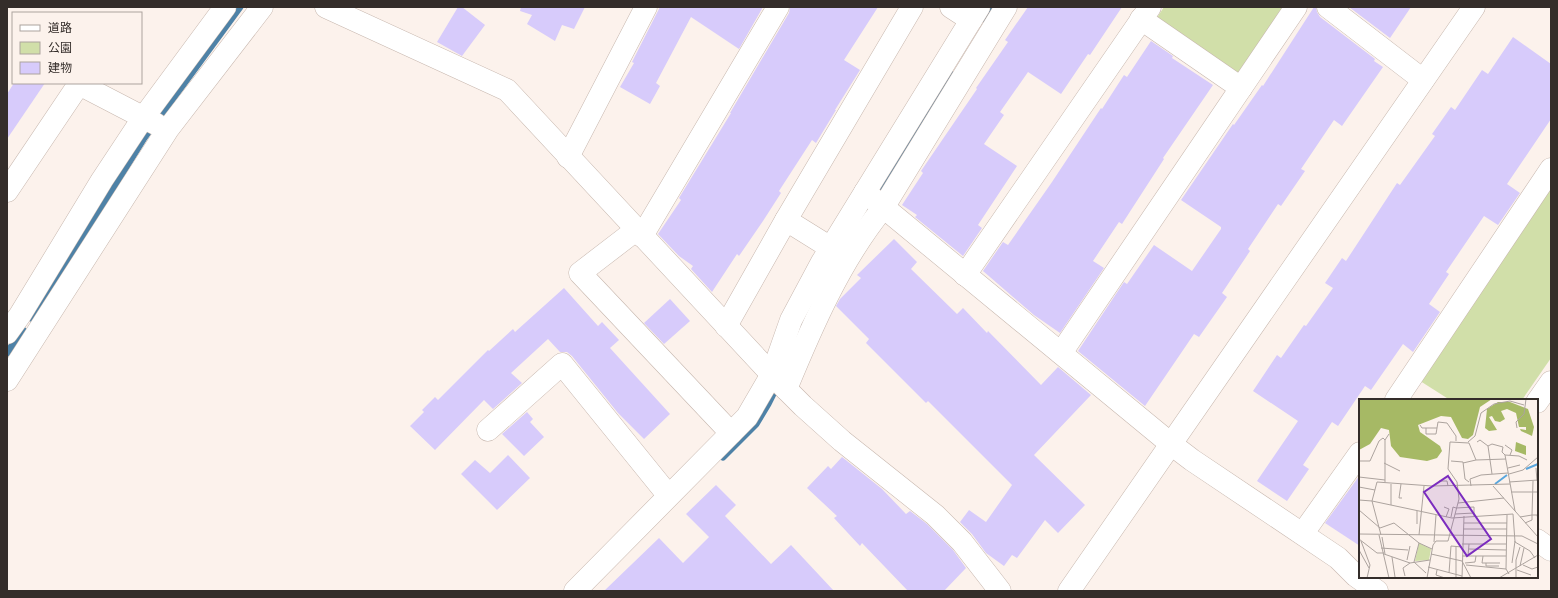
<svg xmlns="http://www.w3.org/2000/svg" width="1558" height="598" viewBox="0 0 1558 598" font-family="'Nunito Sans','Noto Sans JP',sans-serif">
<rect width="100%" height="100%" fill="#fcf2ec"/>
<g fill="#d1dfa9">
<polygon points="1164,7 1283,7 1236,76 1156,19"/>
<polygon points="1551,183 1551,358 1522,400 1450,400 1417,379"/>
</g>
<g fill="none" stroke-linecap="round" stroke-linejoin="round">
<g stroke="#4e82a7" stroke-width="7">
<polyline points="984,19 992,7"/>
<polyline points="862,219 951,74"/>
<polyline points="31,318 56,281 144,138 240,7"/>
<polyline points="798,334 809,311"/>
<polyline points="7,353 23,330"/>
<polyline points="723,457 756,424 768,404 776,388"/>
</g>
</g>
<g fill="#d7cbfb">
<polygon points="458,7 462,7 485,25 462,56 437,42"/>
<polygon points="521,7 585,7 574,29 562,25 555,41 527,24 532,15 520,11"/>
<polygon points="660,7 763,7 739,49 691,17 656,83 660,86 650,104 620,87 634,63 632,62"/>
<polygon points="790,7 878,7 844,60 860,70 835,110 836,110 816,143 812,140 779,191 781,193 763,221 739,256 737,254 712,292 691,269 693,266 679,256 658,234 681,200 679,198 731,113 730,113 789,13"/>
<polygon points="1028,7 1122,7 1090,55 1088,54 1061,94 1028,72 1000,112 1004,115 984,144 1017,166 978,225 982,228 963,256 915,217 917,215 902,205 923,173 921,171 977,89 976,88 1008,42 1005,40"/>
<polygon points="1314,7 1316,7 1317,12 1320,17 1375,59 1374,61 1383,67 1342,126 1334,120 1301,169 1305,171 1281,206 1278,204 1248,249 1250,251 1222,293 1227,297 1199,337 1194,334 1145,406 1078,351 1124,282 1127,284 1154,245 1192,271 1221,229 1221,227 1181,200 1233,124 1234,125 1262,85 1263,86"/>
<polygon points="1349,7 1411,7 1390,38"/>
<polygon points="1513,37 1551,64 1551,119 1507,184 1520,193 1498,225 1484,216 1446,272 1449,274 1429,304 1440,312 1413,352 1403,344 1371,390 1365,386 1338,426 1332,422 1303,465 1309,469 1287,501 1257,481 1298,421 1253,391 1277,355 1281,358 1304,325 1306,326 1333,288 1325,283 1342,258 1346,261 1397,183 1400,185 1435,136 1432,134 1451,107 1455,110 1482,70 1488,74"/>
<polygon points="1151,41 1173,56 1172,58 1213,85 1163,158 1164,159 1122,224 1119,222 1093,261 1104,268 1060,333 1034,315 983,271 1003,242 1008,245 1052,182 1101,108 1102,109 1124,75 1127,77"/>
<polygon points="14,83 45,83 7,139 7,94"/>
<polygon points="894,239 917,262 911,269 957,314 963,308 987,333 988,331 1041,385 1058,367 1091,395 1034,455 1085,505 1058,533 1045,520 1017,558 1012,555 1004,566 986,553 972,534 960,522 969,510 986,522 1012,485 928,401 926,403 866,343 869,339 836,306 840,299 861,278 857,275"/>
<polygon points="564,288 598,326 602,322 619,340 610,348 670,414 644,439 618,413 572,356 567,352 560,352 548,339 511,373 522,383 493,409 484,400 435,450 410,426 424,412 422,410 435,397 438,400 488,350 489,351 513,329 515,332"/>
<polygon points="670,299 690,321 664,344 644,323"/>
<polygon points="527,412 533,419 530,422 544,437 524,456 502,434"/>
<polygon points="508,455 530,478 497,510 461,474 475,460 490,473"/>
<polygon points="842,457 882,489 906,514 910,511 927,524 953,550 966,568 944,591 908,591 862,543 860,546 834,518 837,516 807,488 828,466 831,469"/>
<polygon points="1360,475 1360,546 1325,523"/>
<polygon points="716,485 736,505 725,516 771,564 791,545 834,591 604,591 659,538 683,563 709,537 686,514"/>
</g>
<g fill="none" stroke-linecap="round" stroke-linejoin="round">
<g stroke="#c7b7ae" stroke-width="23">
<g id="minor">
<polyline points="326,7 507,90 775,378 803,406 842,441 935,515 962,542 1000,591"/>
<polyline points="951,7 971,20"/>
<polyline points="1328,7 1423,80"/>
<polyline points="1141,19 1241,88"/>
<polyline points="568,157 646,7"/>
<polyline points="7,191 79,84 156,124"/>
<polyline points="865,192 1171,444 1192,460 1338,558 1356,576 1377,591"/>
<polyline points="786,220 831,248"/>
<polyline points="636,230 580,273 731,433"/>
<polyline points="642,236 778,7"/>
<polyline points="965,275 1150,7"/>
<polyline points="726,326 786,220 912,7"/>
<polyline points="7,333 20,315 102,180 143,118 225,7"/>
<polyline points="1061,353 1296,7"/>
<polyline points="7,380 168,129 262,7"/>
<path d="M786 389C812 326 840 261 883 208L1006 7"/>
<polyline points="1396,400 1551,169"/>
<polyline points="1537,402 1551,382"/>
<polyline points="488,430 562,364 668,495"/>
<polyline points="1303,533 1360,453"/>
<polyline points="1537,540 1551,550"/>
<polyline points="575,591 747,417 772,374 791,320 822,262 979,7"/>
<polyline points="1069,591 1474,7"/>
</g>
</g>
<use href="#minor" stroke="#fff" stroke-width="22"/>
</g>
<g transform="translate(1359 399)">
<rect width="179" height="179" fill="#fcf2ec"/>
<path d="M60 144 72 150 70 161 56 162Z" fill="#d1dfa9"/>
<path d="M0 0H133L121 8 114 36 109 40 103 39 92 18 82 17 59 26 61 33 81 47 83 52 78 59 68 62 41 58 32 47 30 31 22 29 11 45 0 51ZM139 3H151L169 10 175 28 173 37 162 32 161 30 167 31V28H160L157 14 148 10 142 12 146 20 141 23 136 22 133 17 130 18 138 31 130 32 126 29 128 10ZM157 43 167 47V56L156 52Z" fill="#a6b965"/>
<path fill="none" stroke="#59a6dd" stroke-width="2" d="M167 70 179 65M136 85 148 76"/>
<path fill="none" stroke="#aca39e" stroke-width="1" d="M61 26 63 29H78L79 23 88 24 97 37V42M67 29V35H77L78 29M158 29 157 23 165 15 167 0M109 43 116 37 122 14 135 5 151 2 165 6M118 43 121 41 129 47 133 75M146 46 153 51 151 56M129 47 133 45 144 48 143 53 146 56 156 112M146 56 160 57 168 61M0 62H11L20 42 24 39 26 41M92 62 104 63 106 80 110 83M25 64 41 72M104 64 117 61M149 69 161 66M177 69 178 82M150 75 164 71 179 58M0 78 26 81M80 82H88L89 87M26 83V41L30 35M150 83 179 81M32 85V106M42 85 40 99H43M151 85 73 87 18 83 13 102 93 119 154 115M112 87 111 80 122 76 149 74M134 87 179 138M0 88 16 91M152 93H179M0 101 13 102 22 136M99 104 145 99M85 108 90 110 87 118M97 109 115 108V117M0 111 21 129M96 115 115 114M154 115 156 143 171 152 176 159M148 116 147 170 150 175M92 118 94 108 97 109M161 118 173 116 174 82M105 124H148M166 124 173 121V116H178L179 120M58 125V112M21 129 35 124 60 144 73 150M104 130H148M0 135 163 137 179 145M20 136 30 179M60 136 65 87M23 138 26 155M0 140 18 154H25M2 142 11 166 8 179M75 143 77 116M60 144 55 163 67 174M103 145H147M22 149 49 151M110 150 147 151M0 151 10 169M25 155 51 164M72 155 103 162 112 179M103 157H147M109 157 110 145M124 157 123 164H141M33 158 36 178M48 161 51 147M106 164 116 163 117 157M127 164V167H140M153 164 156 142M107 166 147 170M164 166 173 170 179 168M161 167 165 149M69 168 103 177M78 171 77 176 86 179M158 171 172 176M90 174 92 147 103 148M46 177 44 169 51 164 71 161M32 179H57M68 179 74 146 77 142H89L100 100 98 83 89 70 91 43 110 44 117 61 147 60M97 179V147M103 179 105 117M140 179 179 156M157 179V161L161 148"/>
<path fill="#7b2cbf" fill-opacity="0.15" stroke="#7b2cbf" stroke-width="2" d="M89 77 132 140 108 157 65 93Z"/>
<rect width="179" height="179" fill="none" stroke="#342d2a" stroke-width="2"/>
</g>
<rect width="1558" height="598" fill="none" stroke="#342d2a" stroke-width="16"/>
<rect x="12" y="12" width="130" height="72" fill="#fcf2ec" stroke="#aca39e"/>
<rect x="20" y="25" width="20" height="6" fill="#ffffff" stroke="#aca39e"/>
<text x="48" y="32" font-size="12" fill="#342d2a">道路</text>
<rect x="20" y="42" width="20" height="12" fill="#d1dfa9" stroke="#aca39e"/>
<text x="48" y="52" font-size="12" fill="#342d2a">公園</text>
<rect x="20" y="62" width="20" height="12" fill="#d7cbfb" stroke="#aca39e"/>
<text x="48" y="72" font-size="12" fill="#342d2a">建物</text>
</svg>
